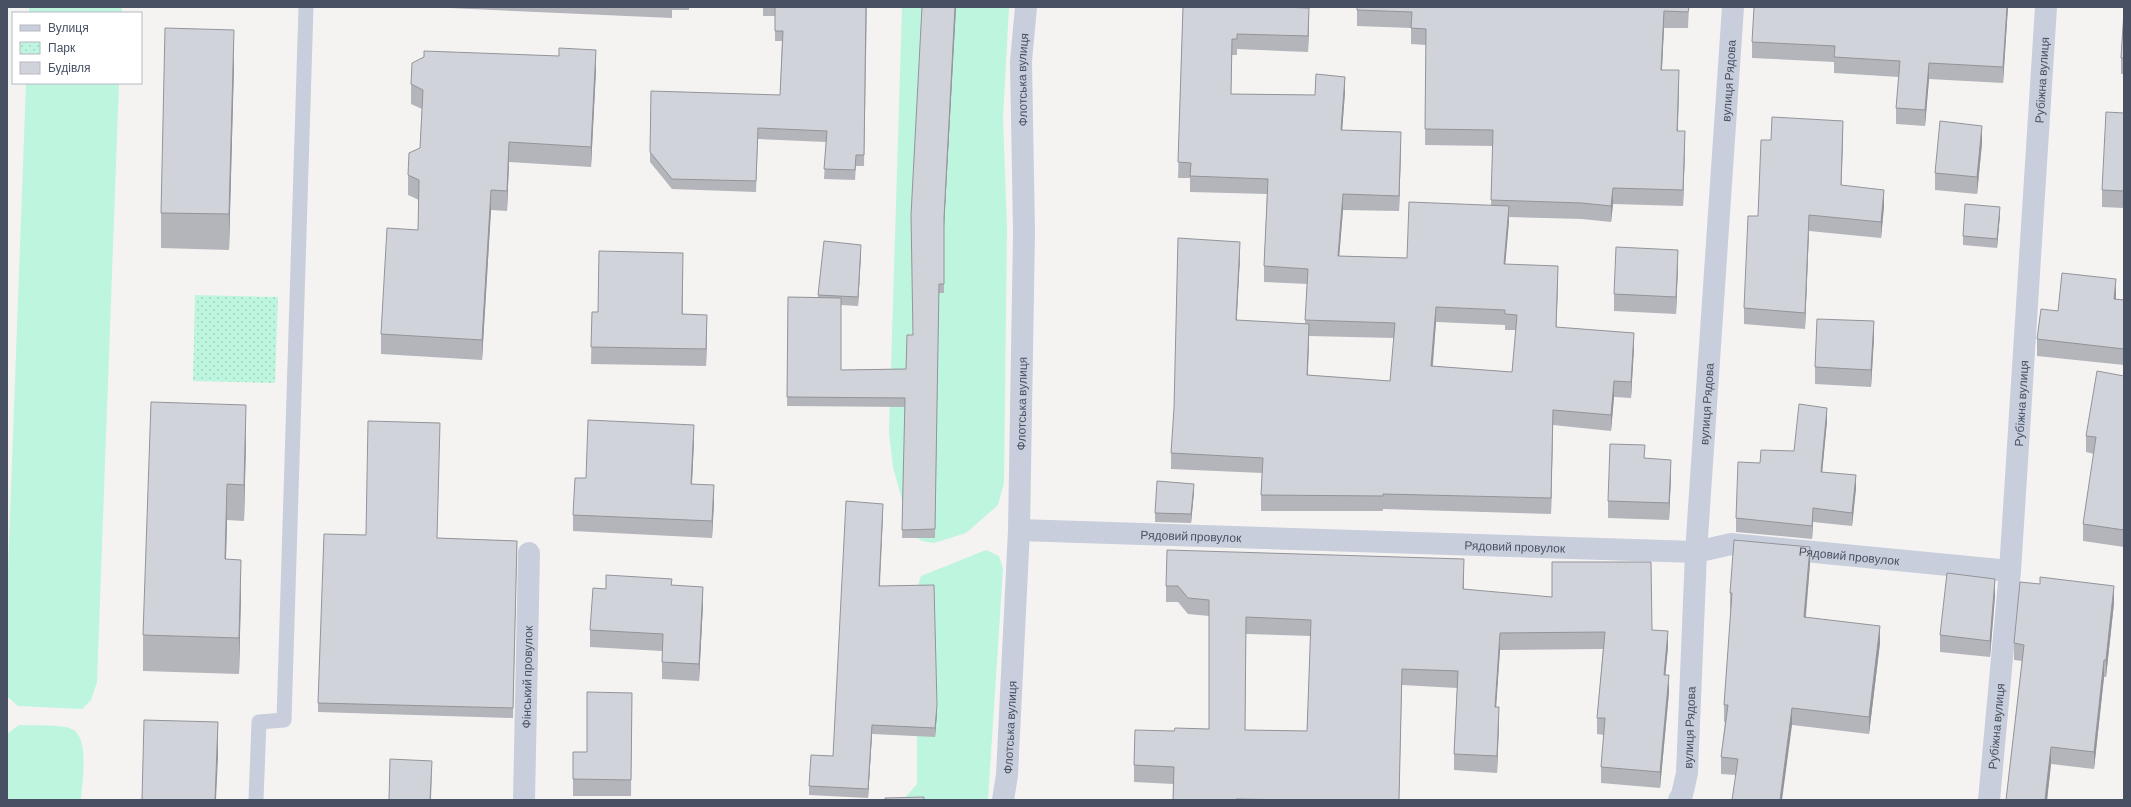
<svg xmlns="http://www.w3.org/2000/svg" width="2131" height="807" viewBox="0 0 2131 807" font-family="Barlow,sans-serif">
<defs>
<pattern id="park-dots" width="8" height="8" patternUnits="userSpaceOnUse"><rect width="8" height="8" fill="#bef5de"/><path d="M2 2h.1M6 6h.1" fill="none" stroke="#a5d4c1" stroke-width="1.8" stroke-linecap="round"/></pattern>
</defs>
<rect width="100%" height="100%" fill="#f5f3f2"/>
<g fill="#bef5de">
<rect x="29" y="7" width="93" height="6"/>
<polygon points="902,7 1009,7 1003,117 1007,228 1004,483 998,505 966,533 934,543 922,541 911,533 893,467 889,433"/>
<polygon points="26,83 119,83 97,682 91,700 82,709 18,706 7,696 7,597"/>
<polygon points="986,550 999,556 1003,569 988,800 903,800 917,784 917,588 921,576"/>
<path d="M19 725C35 726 54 724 69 728 91 733 82 783 81 800H7V734Z"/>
</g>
<polygon fill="url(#park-dots)" points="195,295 278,297 275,383 193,381"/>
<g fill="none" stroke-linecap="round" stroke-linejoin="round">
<polyline stroke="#c8cedb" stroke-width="15" points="256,800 259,722 284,720 306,7"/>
<g stroke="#c8cedb" stroke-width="22">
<path id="s1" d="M1019 530 1696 552 1731 544 2010 571"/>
<path id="s2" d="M524 800 529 553"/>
<path id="s3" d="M1003 800 1007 775 1019 530 1024 232 1021 61 1026 7"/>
<path id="s4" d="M1679 800 1682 795 1687 773 1696 552 1733 7"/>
<path id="s5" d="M1989 800 2010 571 2046 7"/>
</g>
</g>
<g fill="#b4b5bb" fill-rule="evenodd">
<polygon points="427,7 689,7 689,10 672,10 672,18"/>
<polygon points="763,7 867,7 864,166 856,166 855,180 824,179 826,142 758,139 756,192 672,189 650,162 650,152 780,95 782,41 775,41 775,16 763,16"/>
<polygon points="956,7 944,226 944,293 939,293 935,538 902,538 905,407 787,406 788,297 818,297 818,295 861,253 858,306 841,305 841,370 906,369 913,335"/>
<path d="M1183 7 1309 24 1308 52 1237 49V55H1232L1231 94 1315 95 1345 92 1342 130 1401 148 1399 211 1343 210 1339 256 1407 258 1491 206 1493 146 1425 145 1426 45 1411 44V28L1357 26V7H1689L1688 28H1664L1662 70 1679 86 1678 131 1685 147 1683 206 1613 204 1611 222 1582 219 1509 217 1505 264 1558 281 1556 327 1634 348 1631 398 1614 397 1611 431 1553 425 1551 514 1383 509V511H1261V495L1262 473 1171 469V453L1240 257 1236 320 1305 324 1307 284 1264 282V266L1267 194 1190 192V178H1178ZM1436 322 1505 325V330H1516L1512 372 1433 366ZM1309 336 1394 338 1390 381 1308 375Z"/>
<polygon points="2008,7 2003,83 1929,79 1925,126 1896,124 1896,108 1899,77 1834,73 1834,62 1752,58 1752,42"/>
<polygon points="2124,11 2124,74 2121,74 2121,58"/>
<polygon points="234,65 229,250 161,248 161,213"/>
<polygon points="596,70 591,167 509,162 507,211 491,210 482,360 381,354 381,334 418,230 419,200 408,195 408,175 420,148 422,109 411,104 411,84"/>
<polygon points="2124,113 2124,208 2102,207 2102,190"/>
<polygon points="1843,136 1841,185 1884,206 1881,238 1809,231 1805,329 1744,324 1744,308 1758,216 1771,140"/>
<polygon points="1982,143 1977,194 1935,190 1935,173"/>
<polygon points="2000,215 1997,248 1963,245 1963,236"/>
<polygon points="1678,266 1676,314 1614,311 1614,294"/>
<polygon points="683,269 683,314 707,332 706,366 591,364 592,312 598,312"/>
<polygon points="2116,296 2116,299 2124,300 2124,365 2037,356 2037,339 2058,311"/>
<polygon points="1874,338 1871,387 1815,384 1815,367"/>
<polygon points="2124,376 2124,547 2083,541 2083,524 2094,454 2086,452 2086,436"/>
<polygon points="1827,421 1822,472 1856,488 1852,526 1813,522 1812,539 1736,532 1736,518 1760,463 1794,451"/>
<polygon points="246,441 244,521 227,520 226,559 241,595 239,674 143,671 143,635"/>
<polygon points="694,441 692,484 714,502 712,538 573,531 573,515 586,478"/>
<polygon points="1645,458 1671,476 1669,520 1608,518 1608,501"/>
<polygon points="1194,492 1191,523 1155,522 1155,513"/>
<polygon points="883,513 880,586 937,714 935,737 872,734 868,798 809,795 809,786 833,756"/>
<polygon points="437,538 517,541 513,718 318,712 318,703"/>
<polygon points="1810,564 1806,617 1880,643 1869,734 1792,725 1736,775 1721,774 1721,757 1725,722 1724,722 1724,705 1731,610 1730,609 1730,593"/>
<path d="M1464 575V589L1652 630 1668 647 1665 675 1669 692 1660 788 1601 783V767L1604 735 1597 734V718L1603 649 1500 650 1496 707 1499 723 1497 773 1454 770V754L1457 688 1402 685 1399 800H1173V784L1134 782V765L1209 729V616L1188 614 1178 602H1166V586ZM1246 634 1311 636 1307 731 1245 730Z"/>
<polygon points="672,585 703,604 699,681 662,679 662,651 590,647 590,630 606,589"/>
<polygon points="1995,596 1990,657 1940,652 1940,635"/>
<polygon points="2114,603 2106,677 2104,677 2094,769 2051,764 2047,800 2006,800 2022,661 2014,660 2014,643"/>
<polygon points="632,693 631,796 573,796 573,752 587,752"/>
</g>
<g fill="#929499">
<polygon points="955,7 956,7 944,227 944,218"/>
<polygon points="2007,7 2008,7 2003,83 2003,67"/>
<polygon points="1309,8 1309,24 1308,52 1308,36"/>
<polygon points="1664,11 1664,28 1661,86 1661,70"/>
<polygon points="234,30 234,65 229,250 229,214"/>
<polygon points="596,50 596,70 591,167 591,147"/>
<polygon points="1929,63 1929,79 1925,126 1925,110"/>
<polygon points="1679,70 1679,86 1677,147 1677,131"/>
<polygon points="1345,77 1345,92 1341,146 1341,130"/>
<polygon points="1843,121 1843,136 1841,201 1841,185"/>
<polygon points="1982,126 1982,143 1977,194 1977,177"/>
<polygon points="1685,131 1685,147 1683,206 1683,190"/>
<polygon points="1401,132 1401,148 1399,211 1399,196"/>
<polygon points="509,142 509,162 507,211 507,191"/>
<polygon points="1613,188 1613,204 1611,222 1611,206"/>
<polygon points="491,190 491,210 482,360 482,340"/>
<polygon points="1884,190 1884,206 1881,238 1881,222"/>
<polygon points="1343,194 1343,210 1338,272 1338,256"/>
<polygon points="1509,206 1509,222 1504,279 1504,264"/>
<polygon points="2000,207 2000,215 1997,248 1997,239"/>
<polygon points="1809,215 1809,231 1805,329 1805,313"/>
<polygon points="1240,242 1240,257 1236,336 1236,320"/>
<polygon points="861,245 861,253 858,306 858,297"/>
<polygon points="1678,250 1678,266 1676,314 1676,297"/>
<polygon points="1558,266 1558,281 1556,342 1556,327"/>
<polygon points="2116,279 2116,296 2114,316 2114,299"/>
<polygon points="1436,307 1436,322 1431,382 1431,366"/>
<polygon points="707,315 707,332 706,366 706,349"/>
<polygon points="1874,321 1874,338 1871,387 1871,370"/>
<polygon points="1309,324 1309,340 1307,391 1307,375"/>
<polygon points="1634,333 1634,348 1631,398 1631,382"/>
<polygon points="1614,381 1614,397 1611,431 1611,415"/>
<polygon points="246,405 246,441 244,521 244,485"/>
<polygon points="1827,408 1827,421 1821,485 1821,472"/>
<polygon points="1553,410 1553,425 1551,514 1551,498"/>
<polygon points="694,425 694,441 691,501 691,484"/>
<polygon points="1671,460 1671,476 1669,520 1669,503"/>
<polygon points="1856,475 1856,488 1852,526 1852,513"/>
<polygon points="227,484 227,520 225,595 225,559"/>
<polygon points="1194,484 1194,492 1191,523 1191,514"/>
<polygon points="714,485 714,502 712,538 712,521"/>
<polygon points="883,504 883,513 879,594 879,586"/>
<polygon points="1813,508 1813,522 1812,539 1812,526"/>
<polygon points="1810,547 1810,564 1804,633 1804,617"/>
<polygon points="241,560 241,595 239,674 239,638"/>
<polygon points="1995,579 1995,596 1990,657 1990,641"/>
<polygon points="2114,586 2114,603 2106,677 2106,660"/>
<polygon points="703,587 703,604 699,681 699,664"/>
<polygon points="1880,626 1880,643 1869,734 1869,717"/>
<polygon points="1668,631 1668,647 1664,691 1664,675"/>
<polygon points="1500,633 1500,650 1495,723 1495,707"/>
<polygon points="2104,660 2104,677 2094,769 2094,752"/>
<polygon points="1669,675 1669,692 1660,788 1660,772"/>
<polygon points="937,705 937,714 935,737 935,728"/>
<polygon points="1499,707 1499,723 1497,773 1497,756"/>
<polygon points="1792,708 1792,725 1782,800 1780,800"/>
<polygon points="218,722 218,757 216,800 215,800"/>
<polygon points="872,725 872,734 868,798 868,789"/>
<polygon points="2051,747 2051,764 2047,800 2045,800"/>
<polygon points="432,761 431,800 430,800"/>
</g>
<g fill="#d1d3da" stroke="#929499" fill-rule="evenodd">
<polygon points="775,7 866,7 864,155 856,155 855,170 824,169 827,131 758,128 756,181 672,179 650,152 651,91 780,95 783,31 775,31"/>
<polygon points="922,7 955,7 944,218 944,284 939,284 935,529 902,530 905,398 787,397 788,297 841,298 841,370 906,369 907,335 913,335 911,215"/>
<path d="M1183 7H1279L1309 8 1308 36 1237 34V39H1232L1231 94 1315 95 1316 74 1345 77 1341 130 1401 132 1399 196 1343 194 1338 256 1407 258 1409 202 1509 206 1504 264 1558 266 1556 327 1634 333 1631 382 1614 381 1611 415 1553 410 1551 498 1383 494V496L1261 495 1263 458 1171 453 1174 408 1178 238 1240 242 1236 320 1309 324 1307 375 1390 381 1395 323 1305 320 1308 269 1264 266 1268 179 1190 176 1191 163 1178 162ZM1436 307 1505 310V314L1517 315 1512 372 1431 366Z"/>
<polygon points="1357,7 1689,7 1688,12 1664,11 1661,70 1679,70 1677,131 1685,131 1683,190 1613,188 1611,206 1582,203 1491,200 1493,130 1425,129 1426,29 1411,28 1412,12 1357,10"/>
<polygon points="1754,7 2007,7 2003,67 1929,63 1925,110 1896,108 1900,61 1834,57 1835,46 1752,42"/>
<polygon points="2124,11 2124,58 2121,58"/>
<polygon points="165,28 234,30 229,214 161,213"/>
<polygon points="559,48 596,50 591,147 509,142 507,191 491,190 482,340 381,334 387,228 418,230 419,180 408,175 409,153 420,148 423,90 411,84 412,63 424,57 424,51 559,56"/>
<polygon points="2106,112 2124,113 2124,191 2102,190"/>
<polygon points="1772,117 1843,121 1841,185 1884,190 1881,222 1809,215 1805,313 1744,308 1748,216 1758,216 1761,140 1771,140"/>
<polygon points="1940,121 1982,126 1977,177 1935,173"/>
<polygon points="1965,204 2000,207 1997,239 1963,236"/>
<polygon points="824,241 861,245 858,297 818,295"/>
<polygon points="1616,247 1678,250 1676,297 1614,294"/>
<polygon points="599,251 683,253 682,314 707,315 706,349 591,347 592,312 598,312"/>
<polygon points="2062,273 2116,279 2114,299 2124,300 2124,349 2037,339 2041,309 2058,311"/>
<polygon points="1817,319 1874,321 1871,370 1815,367"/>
<polygon points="2097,371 2124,376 2124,530 2083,524 2096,437 2086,436"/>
<polygon points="151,402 246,405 244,485 227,484 225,559 241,560 239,638 143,635"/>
<polygon points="1799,404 1827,408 1821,472 1856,475 1852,513 1813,508 1812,526 1736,518 1738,462 1760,463 1761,450 1794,451"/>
<polygon points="588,420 694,425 691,484 714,485 712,521 573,515 575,478 586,478"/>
<polygon points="368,421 440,423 437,538 517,541 513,708 318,703 324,534 366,535"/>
<polygon points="1610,444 1645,445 1644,458 1671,460 1669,503 1608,501"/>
<polygon points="1157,481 1194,484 1191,514 1155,513"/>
<polygon points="846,501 883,504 879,586 934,585 937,705 935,728 872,725 868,789 809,786 811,755 833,756"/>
<polygon points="1734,540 1810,547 1804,617 1880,626 1869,717 1792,708 1780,800 1732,800 1738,759 1721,757 1728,705 1724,705 1732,593 1730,593"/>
<path d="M1167 550 1464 559 1463 589 1552 597V562H1651L1652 630 1668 631 1664 675H1669L1660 772 1601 767 1605 718H1597L1605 632 1500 633 1495 707H1499L1497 756 1454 754 1458 671 1402 669 1399 800H1286L1236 799 1235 800H1173L1174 767 1134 765 1135 730 1174 731 1175 728 1209 729V600L1188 598 1178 586H1166ZM1246 617 1311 620 1307 731 1245 730Z"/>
<polygon points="1947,573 1995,579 1990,641 1940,635"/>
<polygon points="606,575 672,579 671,585 703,587 699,664 662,662 663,634 590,630 593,588 606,589"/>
<polygon points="2040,577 2114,586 2106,660 2104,660 2094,752 2051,747 2045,800 2006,800 2024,645 2014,643 2020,582 2040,584"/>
<polygon points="587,692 632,693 631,780 573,779 573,752 587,752"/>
<polygon points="144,720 218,722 215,800 142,800"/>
<polygon points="390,759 432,761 430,800 389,800"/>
<polygon points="924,797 924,800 885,800 885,798"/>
</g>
<g text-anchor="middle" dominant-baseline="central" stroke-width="3" stroke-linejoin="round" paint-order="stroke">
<g font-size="12" fill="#485163" stroke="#fff">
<text stroke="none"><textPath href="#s3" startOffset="721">Флотська вулиця</textPath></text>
<text stroke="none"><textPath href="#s5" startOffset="722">Рубіжна вулиця</textPath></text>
<text stroke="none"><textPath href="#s4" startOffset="722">вулиця Рядова</textPath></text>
<text stroke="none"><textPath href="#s3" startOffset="397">Флотська вулиця</textPath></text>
<text stroke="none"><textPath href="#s4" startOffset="398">вулиця Рядова</textPath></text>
<text stroke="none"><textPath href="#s5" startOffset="398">Рубіжна вулиця</textPath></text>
<text stroke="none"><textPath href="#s1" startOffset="172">Рядовий провулок</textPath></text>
<text stroke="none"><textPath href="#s1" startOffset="496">Рядовий провулок</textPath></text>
<text stroke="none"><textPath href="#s1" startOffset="832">Рядовий провулок</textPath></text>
<text stroke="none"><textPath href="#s2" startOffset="123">Фінський провулок</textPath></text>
<text stroke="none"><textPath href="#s3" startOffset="73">Флотська вулиця</textPath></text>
<text stroke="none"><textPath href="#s5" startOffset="74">Рубіжна вулиця</textPath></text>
<text stroke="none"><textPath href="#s4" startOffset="74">вулиця Рядова</textPath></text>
</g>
</g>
<rect width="2131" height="807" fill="none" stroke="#485163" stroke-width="16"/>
<rect x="12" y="12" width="130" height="72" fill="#ffffff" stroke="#b6b9c1"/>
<rect x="20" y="25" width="20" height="6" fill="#c8cedb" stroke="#b6b9c1"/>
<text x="48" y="32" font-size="12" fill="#485163">Вулиця</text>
<rect x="20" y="42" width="20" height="12" fill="url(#park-dots)" stroke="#b6b9c1"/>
<text x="48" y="52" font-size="12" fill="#485163">Парк</text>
<rect x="20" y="62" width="20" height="12" fill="#d1d3da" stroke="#b6b9c1"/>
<text x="48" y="72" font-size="12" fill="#485163">Будівля</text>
</svg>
